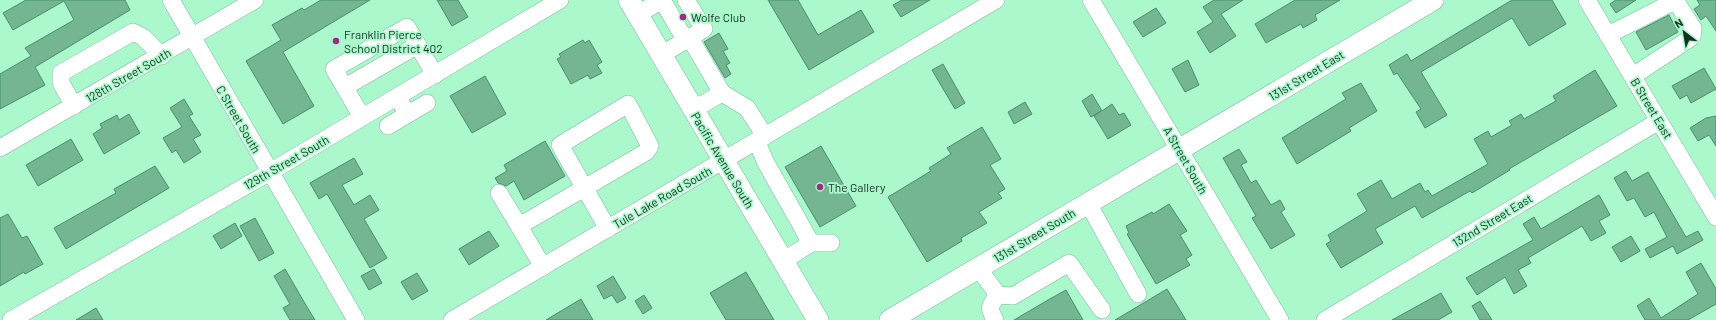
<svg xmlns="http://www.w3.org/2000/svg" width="1716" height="320" viewBox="0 0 1716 320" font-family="Barlow,sans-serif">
<rect width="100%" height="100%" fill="#acf8cd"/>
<g fill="#73b691" stroke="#46916b">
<polygon points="26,0 125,0 130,10 35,67 45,85 0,109 0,74 31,56 25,48 74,20 64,1 13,30 3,13"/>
<polygon points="321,0 370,0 283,52 314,106 283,124 246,61 281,40 272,25 302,8 304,10"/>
<polygon points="437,0 458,0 468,17 452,26"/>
<polygon points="768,0 798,0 818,35 861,10 874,32 809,70"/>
<polygon points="902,0 930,0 901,17 893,5"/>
<polygon points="1214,0 1243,0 1221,14 1236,36 1210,53 1197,32 1213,22 1203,7"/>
<polygon points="1295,0 1340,0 1315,15 1317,20 1303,28 1301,24 1266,43 1255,24"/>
<polygon points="1512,0 1552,0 1566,24 1529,46 1512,18 1421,72 1447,115 1425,128 1416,112 1421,109 1397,73 1394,75 1389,65 1407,54 1411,61 1414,59"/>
<polygon points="1616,0 1636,0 1616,13 1610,4"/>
<polygon points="1697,0 1716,0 1716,31 1706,16 1701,20 1694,9 1700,5"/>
<polygon points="1156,8 1166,23 1143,37 1133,22"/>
<polygon points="1669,15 1678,32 1646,50 1636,32"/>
<polygon points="719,33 728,49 723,51 730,63 726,65 731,74 725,78 704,42"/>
<polygon points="583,40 585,43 589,40 602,62 597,65 602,73 590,79 588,75 571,84 557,59 561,57 559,54"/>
<polygon points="1188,60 1199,85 1185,92 1172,69"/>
<polygon points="943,64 965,103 955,109 932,70"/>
<polygon points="1704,68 1716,89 1691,103 1687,95 1680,99 1672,86"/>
<polygon points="1595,70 1617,106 1509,169 1510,170 1472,193 1470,191 1422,218 1415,206 1375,229 1383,243 1341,268 1326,244 1331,241 1328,235 1367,211 1357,194 1381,180 1392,199 1420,183 1425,192 1428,190 1432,196 1488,164 1474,139 1488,131 1491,137 1512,125 1509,121 1521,114 1524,119 1556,101 1553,96"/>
<polygon points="485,76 506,114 472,133 450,96"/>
<polygon points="1361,83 1377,111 1349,128 1351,131 1297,164 1282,138 1346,99 1342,93"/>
<polygon points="1092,94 1102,111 1112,104 1119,115 1124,113 1131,125 1108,139 1094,116 1101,111 1091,117 1082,101"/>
<polygon points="184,99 193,114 189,116 201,135 193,139 201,152 184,163 176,150 172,153 163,138 182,127 170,108"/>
<polygon points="1025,102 1032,114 1014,124 1008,112"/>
<polygon points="129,114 140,133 104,154 93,134 102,128 100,124 117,115 119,120"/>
<polygon points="1716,116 1716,146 1709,135 1698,141 1690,128 1706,118"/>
<polygon points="982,127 1001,159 990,165 1005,189 998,193 1002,198 979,212 987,223 961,238 962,241 927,262 888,197 931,171 929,168 951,154 947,148"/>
<polygon points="71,139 83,160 38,186 26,165"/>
<polygon points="545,141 565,176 524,200 514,181 506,186 498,183 495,178 507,171 504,165"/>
<polygon points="821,146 856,206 820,227 785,167"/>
<polygon points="1239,149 1247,162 1241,165 1251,183 1256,180 1271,205 1280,200 1285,209 1281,212 1295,235 1271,249 1252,218 1256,216 1223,158"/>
<polygon points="354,158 363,174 342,185 354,205 370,195 379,210 364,219 387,258 370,268 327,194 319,199 310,183"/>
<polygon points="155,166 169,188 66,249 54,228 116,193 114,189"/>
<polygon points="1626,171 1632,181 1648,172 1686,237 1698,231 1703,240 1677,254 1673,246 1650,258 1645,249 1667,237 1654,212 1645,217 1634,198 1627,201 1614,178"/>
<polygon points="1599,195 1610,215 1599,221 1606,233 1591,241 1582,226 1528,258 1531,263 1518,270 1527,286 1514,294 1505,277 1477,295 1466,278 1533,240 1523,224 1534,217 1541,229"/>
<polygon points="1169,204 1187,231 1180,235 1192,255 1186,259 1190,265 1156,284 1127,234 1129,233 1126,226 1152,212 1153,214"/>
<polygon points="8,214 22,238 27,236 43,264 25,274 24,272 0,286 0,218"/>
<polygon points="255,218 274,253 259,261 240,226"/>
<polygon points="235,223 242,236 221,249 213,236"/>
<polygon points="489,231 499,246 469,265 459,249"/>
<polygon points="1631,236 1640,251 1621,262 1612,247"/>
<polygon points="1701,263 1716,289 1716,304 1688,320 1645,320 1637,306 1649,298 1661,318 1698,294 1686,272"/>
<polygon points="285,269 307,307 315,320 290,320 283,308 290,304 274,276"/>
<polygon points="374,269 382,283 369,290 361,276"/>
<polygon points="746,272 774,320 726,320 710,293"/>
<polygon points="417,273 428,291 412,300 401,282"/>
<polygon points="613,276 626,298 617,303 612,295 604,299 597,286"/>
<polygon points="1167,289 1186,320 1115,320"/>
<polygon points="1066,290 1083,320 1014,320 1048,300"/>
<polygon points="1441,293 1452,312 1438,320 1392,320"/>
<polygon points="644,295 652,308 643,314 635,301"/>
<polygon points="581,299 593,320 546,320"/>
<polygon points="1480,301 1492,320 1480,320 1472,306"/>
<polygon points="96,308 103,320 76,320"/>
</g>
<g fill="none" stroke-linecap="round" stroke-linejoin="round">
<g stroke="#72bd95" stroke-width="18">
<g id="minor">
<polyline points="171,0 356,320"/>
<polyline points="662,0 686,41"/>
<polyline points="1091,0 1280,320"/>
<polyline points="1587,0 1716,217"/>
<polyline points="637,15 662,0"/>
<polyline points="1608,35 1669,4 1677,3 1693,28 1692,37 1633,76"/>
<polyline points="690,38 722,93 747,108 765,136"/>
<polyline points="661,55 704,29 686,0"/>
<polyline points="345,87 418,45"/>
<polyline points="74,106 61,83 61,73 133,32 143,37 162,56"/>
<polyline points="694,109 722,93"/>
<polyline points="408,114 427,103"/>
<polyline points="362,117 334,69 407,27 435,75"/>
<polyline points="388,126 408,114 397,97"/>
<polyline points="757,142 766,163 811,243"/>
<polyline points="0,148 255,0"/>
<polyline points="499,193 519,226"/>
<polyline points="1088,203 1138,294"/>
<polyline points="783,261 811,243 831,243"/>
<polyline points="543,267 519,226 646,152 650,146 628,104 560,145 608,229"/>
<polyline points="978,268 998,295 1013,296 1069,263 1102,310"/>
<polyline points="11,320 270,172 560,0"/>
<polyline points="452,320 996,0"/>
<path d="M995 320C988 307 989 307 998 295"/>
<polyline points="1325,320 1659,121"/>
</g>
</g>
<g stroke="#72bd95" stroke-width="22">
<g id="major">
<polyline points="629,0 818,320"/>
<polyline points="890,320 1433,0"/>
</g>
</g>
<use href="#minor" stroke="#fff" stroke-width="17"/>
<use href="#major" stroke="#fff" stroke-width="21"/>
</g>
<g fill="#9f2983" stroke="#acf8cd" stroke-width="1.5">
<circle cx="683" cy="17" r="4"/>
<circle cx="336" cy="41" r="4"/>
<circle cx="820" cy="187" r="4"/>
</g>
<g text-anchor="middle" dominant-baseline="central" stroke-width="3.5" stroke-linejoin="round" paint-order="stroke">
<g font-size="12" fill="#133223" stroke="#acf8cd" text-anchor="start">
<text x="691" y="17">Wolfe Club</text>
<text x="344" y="34">Franklin Pierce<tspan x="344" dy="14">School District 402</tspan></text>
<text x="828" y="187">The Gallery</text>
</g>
<g font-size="12" fill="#133223" stroke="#acf8cd">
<text transform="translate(128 75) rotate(-30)">128th Street South</text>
<text transform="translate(1306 75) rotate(-31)">131st Street East</text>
<text transform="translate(1652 108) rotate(59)">B Street East</text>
<text transform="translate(239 119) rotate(60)">C Street South</text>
<text transform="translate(723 160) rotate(59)">Pacific Avenue South</text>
<text transform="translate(1186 160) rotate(60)">A Street South</text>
<text transform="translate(286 162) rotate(-30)">129th Street South</text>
<text transform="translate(662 197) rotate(-30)">Tule Lake Road South</text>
<text transform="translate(1492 220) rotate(-31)">132nd Street East</text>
<text transform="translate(1034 235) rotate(-31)">131st Street South</text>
</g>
</g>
<g transform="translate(1684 32) rotate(329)" stroke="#acf8cd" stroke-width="3" paint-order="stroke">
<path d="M0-3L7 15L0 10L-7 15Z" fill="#133223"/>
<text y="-6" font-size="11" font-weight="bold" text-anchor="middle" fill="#133223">N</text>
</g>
</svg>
